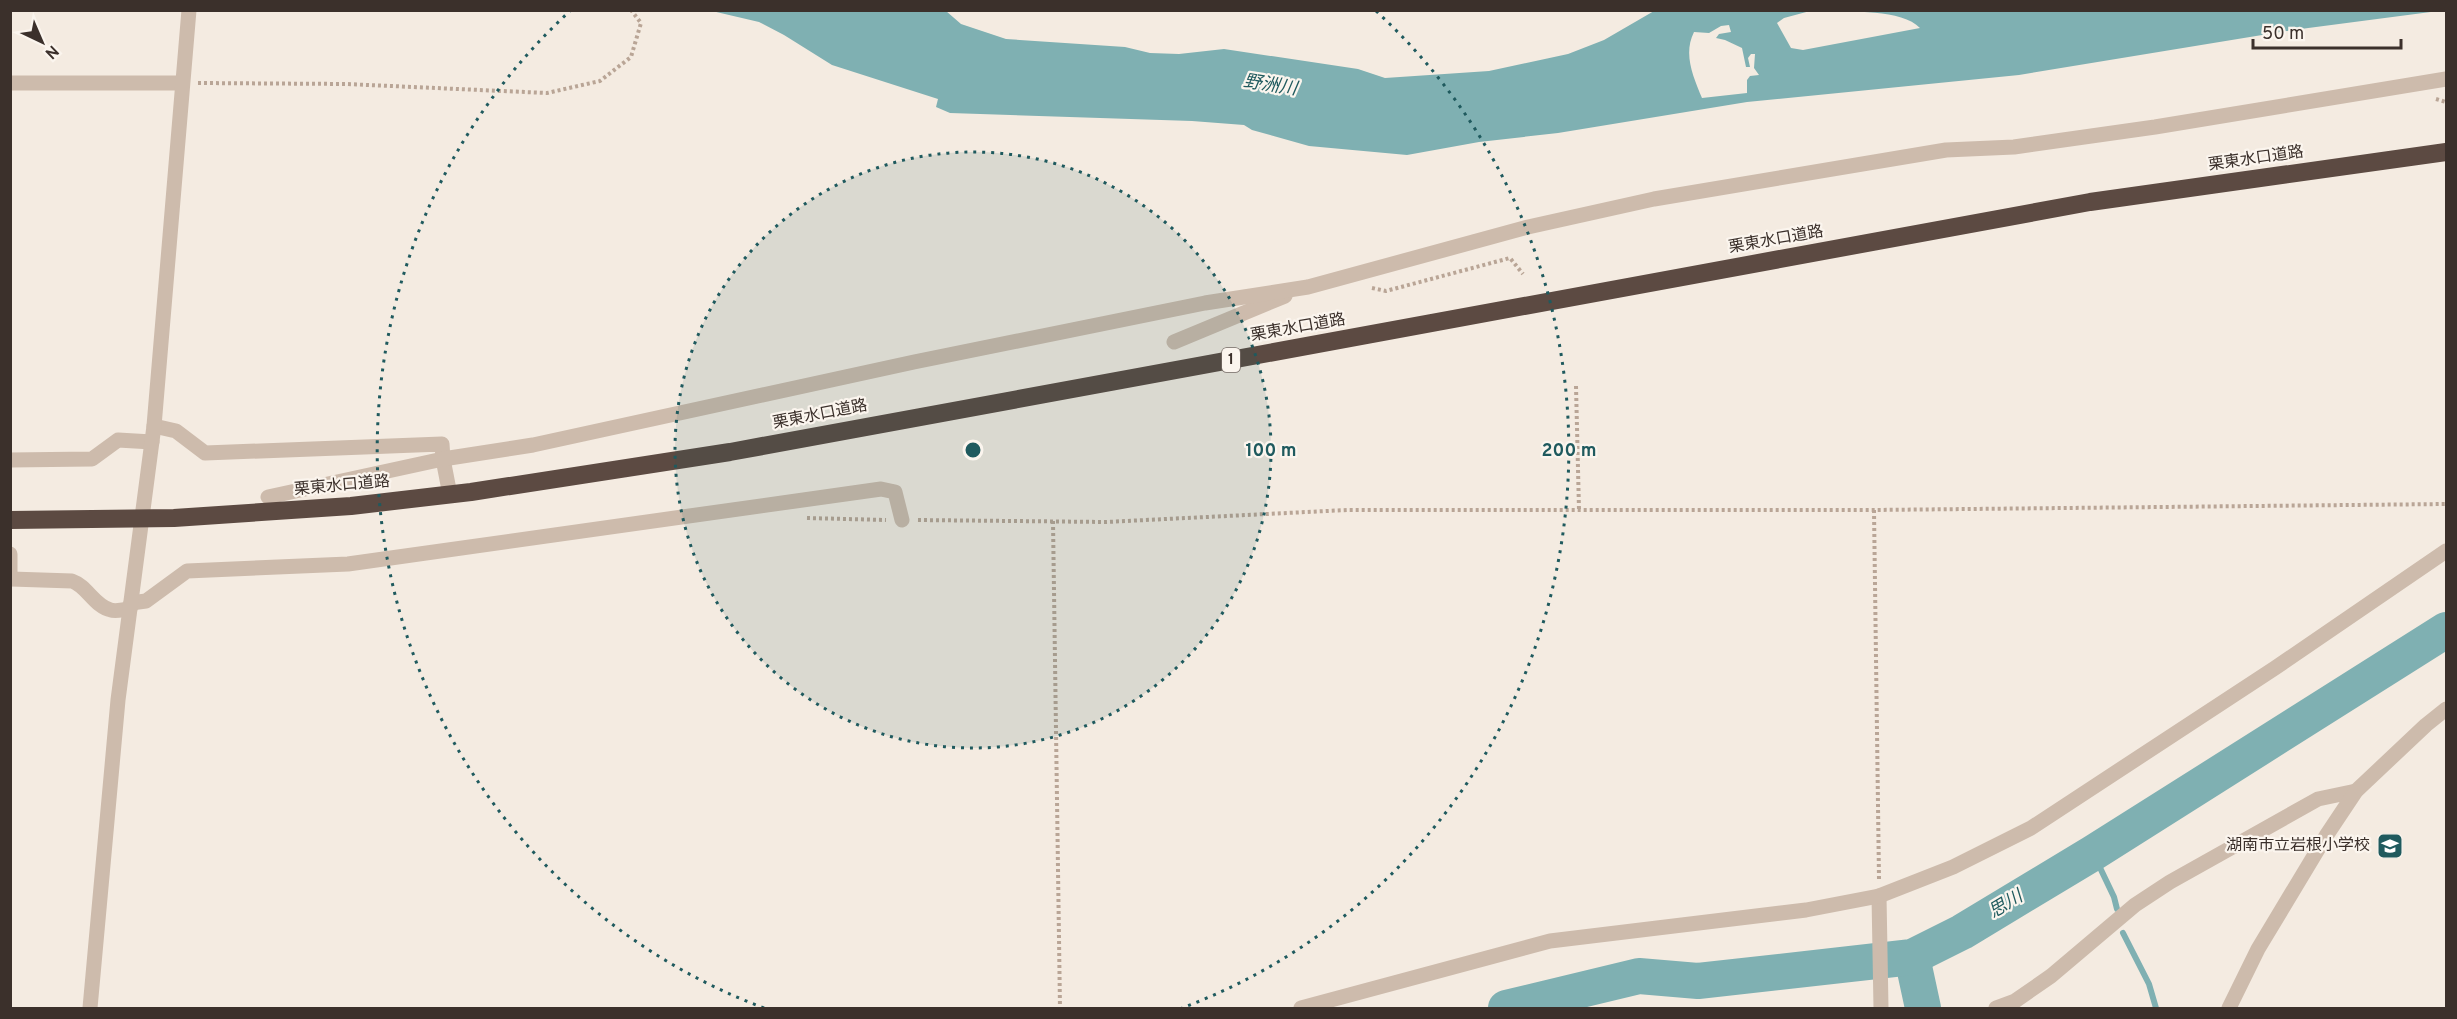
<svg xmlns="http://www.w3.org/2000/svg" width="2457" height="1019" viewBox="0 0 2457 1019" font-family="Overpass,'Noto Sans JP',sans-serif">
<rect width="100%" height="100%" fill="#f4ebe1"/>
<path fill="#7fb0b2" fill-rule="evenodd" d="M2446 10 2293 30 2019 75 1747 102 1558 133 1479 142 1407 155 1309 146 1252 130 1244 125 1192 121 950 113 936 107 938 99 832 65 784 35 759 22 712 11H946L961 24 1006 39 1125 47 1150 53 1179 54 1224 49 1358 69 1385 78 1489 71 1568 54 1604 40 1654 11H1810L1784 18 1777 23 1791 48 1803 50 1920 28C1902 9 1850 12 1825 11ZM1729 25 1731 32 1719 34 1716 38 1725 40 1742 48 1746 67H1750L1748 58 1751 54H1755L1754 68 1759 75 1750 76 1747 80V93L1702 98C1693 76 1683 54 1694 32L1709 33 1721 26Z"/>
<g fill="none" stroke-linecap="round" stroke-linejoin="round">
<g stroke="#7fb0b2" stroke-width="6">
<polyline points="2093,853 2114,897 2117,909"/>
<polyline points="2123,933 2149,984 2156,1008"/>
</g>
<g stroke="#7fb0b2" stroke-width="36">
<polyline points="1912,957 1923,1008"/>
<polyline points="1506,1008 1639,976 1698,981 1912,957 1962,932 2093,853 2446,630"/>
</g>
<g stroke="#b9a596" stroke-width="4" stroke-dasharray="3 3" stroke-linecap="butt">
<polyline points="198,83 346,84 547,93 600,81 631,57 641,23 631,10"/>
<polyline points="2436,99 2446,102"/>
<polyline points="1372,288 1386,291 1510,258 1523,274"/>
<polyline points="1576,386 1579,510"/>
<polyline points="1874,510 1879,879"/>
<polyline points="807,518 886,520"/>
<polyline points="918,520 1106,522 1347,510 1874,510 2446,504"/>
<polyline points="1053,521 1060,1008"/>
</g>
<g stroke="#cdbbac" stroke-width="15">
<polyline points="10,83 182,83"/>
<polyline points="1174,342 1285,296"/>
<polyline points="154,426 176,431 205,453 442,444 443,459 450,495"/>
<polyline points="10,460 92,459 118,440 152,442"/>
<polyline points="268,497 443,459 533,445 914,362 1205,303 1308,287 1528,227 1654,199 1946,150 2014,147 2155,127 2446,79"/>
<polyline points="10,554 10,579"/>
<path d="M11 579 72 581C87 586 95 607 111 610 116 612 124 609 130 609"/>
<polyline points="131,603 146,601 187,571 348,564 881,489 895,492 902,520"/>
<polyline points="1879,896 1881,1008"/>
<polyline points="90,1008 118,700 154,426 189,10"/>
<polyline points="1301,1008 1550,941 1806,910 1879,896 1953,867 2031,828 2275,668 2446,551"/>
<polyline points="1996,1008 2015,1001 2051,976 2135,905 2170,882 2318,799 2356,791"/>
<polyline points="2229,1008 2258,949 2326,836 2356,791 2426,725 2446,709"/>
</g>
<polyline stroke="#5c4a42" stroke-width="18" points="10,520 174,518 351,506 471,492 730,452 2090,202 2446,152"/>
</g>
<circle cx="973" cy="450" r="298" fill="#1f5a5e" fill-opacity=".12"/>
<g fill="none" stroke="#1f5a5e" stroke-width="3" stroke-dasharray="3 6">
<circle cx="973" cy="450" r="298"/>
<path d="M764 1008A596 596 0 0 1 570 11M1376 11A596 596 0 0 1 1182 1008"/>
</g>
<defs>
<g id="school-square" transform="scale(1.35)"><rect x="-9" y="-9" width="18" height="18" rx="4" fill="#1f5a5e" stroke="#fbf5ee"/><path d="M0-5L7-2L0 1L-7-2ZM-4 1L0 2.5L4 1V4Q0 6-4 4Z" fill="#fff"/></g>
</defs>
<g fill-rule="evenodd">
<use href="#school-square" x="2390" y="846"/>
</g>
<g text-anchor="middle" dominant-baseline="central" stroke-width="4.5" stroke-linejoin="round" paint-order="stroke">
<rect fill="#fbf5ee" stroke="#756b66" stroke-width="1.5" x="1222" y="348" width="18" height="24" rx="4.5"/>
<g font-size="15" font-weight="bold" fill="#3b302b">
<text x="1231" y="360">1</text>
</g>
<g font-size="16" fill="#3b302b" stroke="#fbf5ee">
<text transform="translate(2256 159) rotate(-8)">栗東水口道路</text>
<text transform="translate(1776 240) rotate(-10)">栗東水口道路</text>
<text transform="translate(1298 328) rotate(-10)">栗東水口道路</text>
<text transform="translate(820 415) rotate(-11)">栗東水口道路</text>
<text transform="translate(342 486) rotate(-5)">栗東水口道路</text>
</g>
<g font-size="16" fill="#3b302b" stroke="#fbf5ee" text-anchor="end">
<text x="2370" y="846">湖南市立岩根小学校</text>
</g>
<g font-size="18" font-style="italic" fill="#1f5a5e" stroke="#fbf5ee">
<text transform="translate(1270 86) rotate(9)">野洲川</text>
<text transform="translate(2006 905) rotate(-31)">思川</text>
</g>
</g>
<circle cx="973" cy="450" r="9" fill="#1f5a5e" stroke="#fbf5ee" stroke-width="3"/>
<g font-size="18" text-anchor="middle" font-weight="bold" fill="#1f5a5e" stroke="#fbf5ee" stroke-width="4.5" stroke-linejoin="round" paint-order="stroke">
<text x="1271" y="456">100 m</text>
<text x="1569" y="456">200 m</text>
</g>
<rect width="2457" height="1019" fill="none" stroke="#3b302b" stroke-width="24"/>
<g transform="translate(42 42) rotate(136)" stroke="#fbf5ee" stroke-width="4.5" paint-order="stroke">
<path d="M0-4.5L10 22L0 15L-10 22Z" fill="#3b302b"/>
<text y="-9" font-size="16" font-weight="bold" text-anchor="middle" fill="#3b302b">N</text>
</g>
<path d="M2253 39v9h148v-9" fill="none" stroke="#3b302b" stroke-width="3"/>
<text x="2262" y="39" font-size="18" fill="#3b302b" stroke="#fbf5ee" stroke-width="4.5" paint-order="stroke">50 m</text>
</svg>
